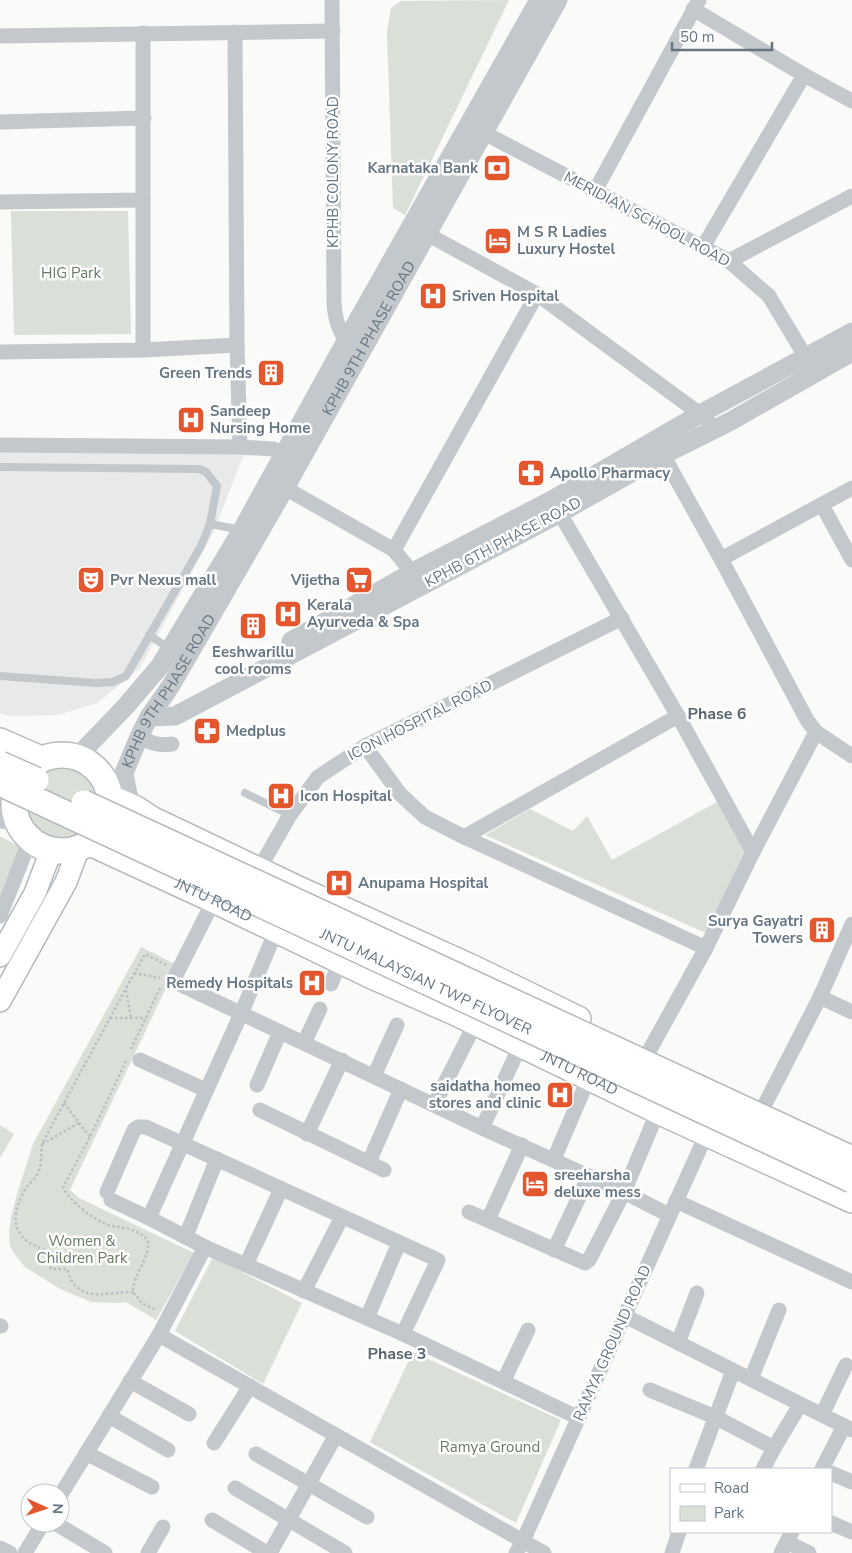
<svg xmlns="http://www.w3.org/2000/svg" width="852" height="1553" viewBox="0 0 852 1553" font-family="'Nunito Sans',sans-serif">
<rect width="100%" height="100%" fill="#fafaf8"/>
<polygon fill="#e8e9e9" points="0,451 244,454 214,531 140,668 97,703 58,715 8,716 0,713"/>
<g fill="#dadfd7">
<polygon points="509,0 405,215 393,208 387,32 391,8 401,1"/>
<polygon points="11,211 128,211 131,334 14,335"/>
<path d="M56 760C85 760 100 772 106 801L78 843C56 847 37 842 25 821 23 817 20 807 21 802 22 795 38 773 42 765Z"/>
<polygon points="717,802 746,853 706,933 485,835 530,809 573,831 587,816 612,860"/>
<polygon points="0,836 20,847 0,895"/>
<polygon points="141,947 177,965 70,1190 79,1198 194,1253 156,1320 126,1302 118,1303 91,1302 60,1289 25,1267 16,1256 10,1246 9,1233 11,1217 17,1194 33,1144"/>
<polygon points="0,1125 14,1134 0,1158"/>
<polygon points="213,1257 302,1303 263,1384 175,1331"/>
<polygon points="413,1352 561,1420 516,1523 370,1442"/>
</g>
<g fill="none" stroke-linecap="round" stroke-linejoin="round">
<g stroke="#b3babf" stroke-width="24">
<g id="secondary">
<polyline points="0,956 35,893 51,851"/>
<polyline points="0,1001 66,882 78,850"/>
</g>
</g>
<g stroke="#b5babe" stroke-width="28">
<g id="primary">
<polyline points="0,741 41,759"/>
<circle cx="62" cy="803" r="48"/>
<polyline points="111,798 136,809 151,819 298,889 475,969 578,1019"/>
<path id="s2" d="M90 843 214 900 372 976 454 1012 658 1111 852 1200"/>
</g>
</g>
<g stroke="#bbbfc2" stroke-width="2.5" stroke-dasharray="2.5 2.5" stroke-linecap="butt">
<polyline points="134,973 160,978"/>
<polyline points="126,990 131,1018"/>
<polyline points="110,1018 146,1018"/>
<polyline points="131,1049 161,986"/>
<path d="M126 1061 90 1137 63 1187C68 1200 94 1220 108 1225 125 1229 134 1227 148 1240 150 1260 133 1273 133 1292L143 1304 157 1310"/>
<path d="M64 1103 79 1123 42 1144C76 1081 110 1017 145 954L166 965"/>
<polyline points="79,1123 90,1137"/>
<path d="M42 1144C41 1154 42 1166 37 1175 33 1181 26 1186 23 1193 8 1223 16 1240 45 1250L51 1269H67C69 1273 70 1279 73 1283 87 1302 114 1291 133 1292"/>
</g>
<g stroke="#c3c8cc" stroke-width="8">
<polyline points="0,467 199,469 206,472 217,486 210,524 201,546 126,676 113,682 96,683 0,676"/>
<polyline points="210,524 242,530"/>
<polyline points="149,635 170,649"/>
<polyline points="245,793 290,815"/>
</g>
<g stroke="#c3c8cc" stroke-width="15">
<path d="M332 0 334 303C335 318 338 328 346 341"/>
<polyline points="693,9 804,75"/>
<polyline points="235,32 237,345 240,447"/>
<polyline points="0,36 333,31"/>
<polyline points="0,122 144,118"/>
<polyline points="484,133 729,261 769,296 811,366"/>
<polyline points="595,191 699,0"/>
<polyline points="0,202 143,200"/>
<polyline points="427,234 537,294 700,414 715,428"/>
<polyline points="703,247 804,75 852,101"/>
<polyline points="729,261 852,196"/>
<polyline points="143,350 143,33"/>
<polyline points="0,352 143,350 237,345"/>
<polyline points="0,445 240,447 273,449 284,455"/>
<polyline points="663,455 721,559 807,720 816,732 852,756"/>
<polyline points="285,488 394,550 537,294"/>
<polyline points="555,505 678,716 753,852"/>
<polyline points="822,505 852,560"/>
<polyline points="394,550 418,580"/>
<polyline points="721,559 852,488"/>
<path d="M139 737C151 743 158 746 172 744"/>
<polyline points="365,746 400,794 425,817 464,837"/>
<polyline points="259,869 290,815 318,777 365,746 622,618"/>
<polyline points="214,900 173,981 482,1128 624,1192 669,1215"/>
<polyline points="0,916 30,840"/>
<polyline points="276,931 241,1014 149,1218 205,1247 403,1334 579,1418"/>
<polyline points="706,948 753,852 816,732"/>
<polyline points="331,984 340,961"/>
<polyline points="820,997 852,1012"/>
<polyline points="304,1043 320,1009"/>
<polyline points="648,1053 706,948 464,837 678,716"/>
<polyline points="140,1060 206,1090"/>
<polyline points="374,1076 397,1025"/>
<polyline points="257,1085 280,1032"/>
<polyline points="434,1105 476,1022"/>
<polyline points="763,1108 820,997 852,924"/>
<polyline points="260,1110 384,1170"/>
<polyline points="482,1128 521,1044"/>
<polyline points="307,1134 342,1060"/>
<polyline points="554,1159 589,1077"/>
<polyline points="369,1162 401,1089"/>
<polyline points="107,1192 134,1130 138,1127 146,1127 438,1260 403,1334"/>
<polyline points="111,1200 149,1218"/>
<polyline points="676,1201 852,1282"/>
<polyline points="469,1212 585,1263 589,1260 624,1192 658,1111"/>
<polyline points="488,1220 522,1145"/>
<polyline points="186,1236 217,1159"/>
<polyline points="554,1250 589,1176"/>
<polyline points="246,1265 281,1189"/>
<polyline points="304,1291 342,1217"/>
<polyline points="625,1316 852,1430"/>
<polyline points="367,1318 399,1243"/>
<polyline points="0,1326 1,1326"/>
<polyline points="159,1335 544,1553"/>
<polyline points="678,1343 697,1293"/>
<polyline points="751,1379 779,1310"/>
<polyline points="130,1381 189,1414"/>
<polyline points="503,1382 528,1330"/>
<polyline points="650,1390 715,1417 774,1448 800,1405"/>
<polyline points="822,1415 846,1365"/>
<polyline points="109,1416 168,1450"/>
<polyline points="214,1443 250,1386"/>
<polyline points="86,1453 152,1487"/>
<polyline points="256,1454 367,1517"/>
<polyline points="696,1469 733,1371"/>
<polyline points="763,1469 774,1448"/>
<polyline points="822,1469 844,1426"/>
<polyline points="831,1473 852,1482"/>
<polyline points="235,1488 345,1553"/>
<polyline points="60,1496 159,1335 205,1247"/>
<polyline points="212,1520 267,1553"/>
<polyline points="55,1523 105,1553"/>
<polyline points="831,1523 852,1532"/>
<polyline points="787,1542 809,1553"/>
<polyline points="0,1548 10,1553"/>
<polyline points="25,1553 43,1523"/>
<polyline points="148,1553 163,1527"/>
<polyline points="270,1553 336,1435"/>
<path d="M516 1553 523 1541C585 1405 645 1269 707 1133"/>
<polyline points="672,1553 679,1532"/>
<polyline points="781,1553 792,1532"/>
</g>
<g stroke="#c3c8cc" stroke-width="19">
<polyline points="291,641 413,572 552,500 700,414 852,332"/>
<polyline points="149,717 175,716 560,513 663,455 731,421 852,352"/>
<polyline points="77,757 126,706 160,666 242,530 346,341 539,0"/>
<path id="s1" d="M136 809 128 795 124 773 139 737 149 717 170 687 285 488 558 0"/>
<polyline points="0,819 17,821"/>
</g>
<use href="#secondary" stroke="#fff" stroke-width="21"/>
<use href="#primary" stroke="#fff" stroke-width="25"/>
<g stroke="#b5babe" stroke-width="28" stroke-linecap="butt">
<g id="primary-bridge">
<polyline points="0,764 36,780"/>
<path id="s3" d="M0 783 852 1180"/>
<polyline points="84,803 852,1159"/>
</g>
</g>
<use href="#primary-bridge" stroke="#fff" stroke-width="25"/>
</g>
<defs>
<g id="bank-square" transform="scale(1.4375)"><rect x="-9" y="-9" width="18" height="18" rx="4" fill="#e4572e" stroke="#fff"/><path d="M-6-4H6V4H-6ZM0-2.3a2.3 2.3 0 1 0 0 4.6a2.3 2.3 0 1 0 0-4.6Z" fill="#fff"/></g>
<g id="hotel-square" transform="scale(1.4375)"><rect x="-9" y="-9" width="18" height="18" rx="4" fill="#e4572e" stroke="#fff"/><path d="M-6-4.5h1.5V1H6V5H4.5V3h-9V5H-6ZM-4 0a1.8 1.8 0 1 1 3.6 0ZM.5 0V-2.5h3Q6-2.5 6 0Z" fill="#fff"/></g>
<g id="hospital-square" transform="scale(1.4375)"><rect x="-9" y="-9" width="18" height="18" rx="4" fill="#e4572e" stroke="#fff"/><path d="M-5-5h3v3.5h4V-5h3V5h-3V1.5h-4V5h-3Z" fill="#fff"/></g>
<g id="building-square" transform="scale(1.4375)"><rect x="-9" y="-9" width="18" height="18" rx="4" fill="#e4572e" stroke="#fff"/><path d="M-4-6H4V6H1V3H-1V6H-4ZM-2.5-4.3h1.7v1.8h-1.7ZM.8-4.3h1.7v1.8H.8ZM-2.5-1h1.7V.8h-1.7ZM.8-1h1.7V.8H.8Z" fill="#fff"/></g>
<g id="pharmacy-square" transform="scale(1.4375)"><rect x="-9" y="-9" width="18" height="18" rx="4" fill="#e4572e" stroke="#fff"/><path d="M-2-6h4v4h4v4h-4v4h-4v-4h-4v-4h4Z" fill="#fff"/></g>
<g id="theatre-square" transform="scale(1.4375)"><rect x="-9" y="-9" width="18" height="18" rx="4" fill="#e4572e" stroke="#fff"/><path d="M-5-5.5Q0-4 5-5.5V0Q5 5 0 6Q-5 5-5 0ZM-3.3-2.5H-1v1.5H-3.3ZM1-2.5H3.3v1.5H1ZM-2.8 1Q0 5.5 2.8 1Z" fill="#fff"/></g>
<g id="supermarket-square" transform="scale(1.4375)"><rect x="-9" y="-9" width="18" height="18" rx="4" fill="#e4572e" stroke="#fff"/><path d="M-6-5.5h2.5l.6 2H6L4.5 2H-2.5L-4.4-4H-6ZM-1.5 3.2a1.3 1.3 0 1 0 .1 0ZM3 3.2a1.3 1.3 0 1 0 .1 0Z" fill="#fff"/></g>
</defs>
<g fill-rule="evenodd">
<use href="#bank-square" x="497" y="168"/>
<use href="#hotel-square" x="498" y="241"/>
<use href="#hospital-square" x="433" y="296"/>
<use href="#building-square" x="271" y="373"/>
<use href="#hospital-square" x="191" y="420"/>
<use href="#pharmacy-square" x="531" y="473"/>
<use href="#theatre-square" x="91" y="580"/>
<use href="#supermarket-square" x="359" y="580"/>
<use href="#hospital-square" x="288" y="614"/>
<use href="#building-square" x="253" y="626"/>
<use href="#pharmacy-square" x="207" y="731"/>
<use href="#hospital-square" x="281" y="796"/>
<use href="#hospital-square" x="339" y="883"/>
<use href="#building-square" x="822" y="930"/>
<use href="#hospital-square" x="312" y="983"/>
<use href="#hospital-square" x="560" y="1095"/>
<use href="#hotel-square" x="535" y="1184"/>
</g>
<g text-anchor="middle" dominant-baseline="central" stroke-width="5" stroke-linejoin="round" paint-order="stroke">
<g font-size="15" font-weight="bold" fill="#657683" stroke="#fff" text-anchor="start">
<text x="478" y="168" text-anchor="end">Karnataka Bank</text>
<text x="517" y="232">M S R Ladies<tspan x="517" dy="17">Luxury Hostel</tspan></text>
<text x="452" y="296">Sriven Hospital</text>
<text x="252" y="373" text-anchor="end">Green Trends</text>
<text x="210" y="411">Sandeep<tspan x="210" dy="17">Nursing Home</tspan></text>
<text x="550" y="473">Apollo Pharmacy</text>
<text x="110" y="580">Pvr Nexus mall</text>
<text x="340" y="580" text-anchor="end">Vijetha</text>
<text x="307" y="605">Kerala<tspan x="307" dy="17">Ayurveda &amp; Spa</tspan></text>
<text x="253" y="652" text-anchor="middle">Eeshwarillu<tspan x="253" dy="17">cool rooms</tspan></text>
<text x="226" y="731">Medplus</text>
<text x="300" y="796">Icon Hospital</text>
<text x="358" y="883">Anupama Hospital</text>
<text x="803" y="921" text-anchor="end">Surya Gayatri<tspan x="803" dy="17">Towers</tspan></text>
<text x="293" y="983" text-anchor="end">Remedy Hospitals</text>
<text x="541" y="1086" text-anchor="end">saidatha homeo<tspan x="541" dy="17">stores and clinic</tspan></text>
<text x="554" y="1175">sreeharsha<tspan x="554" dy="17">deluxe mess</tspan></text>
</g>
<g font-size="15" fill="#657683" stroke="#fff">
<text transform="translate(333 172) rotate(-90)">KPHB COLONY ROAD</text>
<text transform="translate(647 219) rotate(28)">MERIDIAN SCHOOL ROAD</text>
<text stroke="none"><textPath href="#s1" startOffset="538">KPHB 9TH PHASE ROAD</textPath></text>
<text transform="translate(503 542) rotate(-28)">KPHB 6TH PHASE ROAD</text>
<text stroke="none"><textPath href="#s1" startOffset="132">KPHB 9TH PHASE ROAD</textPath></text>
<text transform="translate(420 720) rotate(-27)">ICON HOSPITAL ROAD</text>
<text stroke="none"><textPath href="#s2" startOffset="136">JNTU ROAD</textPath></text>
<text stroke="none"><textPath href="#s3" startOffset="470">JNTU MALAYSIAN TWP FLYOVER</textPath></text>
<text stroke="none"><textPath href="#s2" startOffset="541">JNTU ROAD</textPath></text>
<text transform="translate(612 1343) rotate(-66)">RAMYA GROUND ROAD</text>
</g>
<g font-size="15" fill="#687a64" stroke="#fff">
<text x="71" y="273">HIG Park</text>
<text x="82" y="1241">Women &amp;<tspan x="82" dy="17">Children Park</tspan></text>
<text x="490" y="1447">Ramya Ground</text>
</g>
<g font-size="16" font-weight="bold" fill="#57646e" stroke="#fff">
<text x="717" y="714">Phase 6</text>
<text x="397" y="1354">Phase 3</text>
</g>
</g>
<rect x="670" y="1468" width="162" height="65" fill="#ffffff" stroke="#c1c8cd"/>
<rect x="680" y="1484" width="25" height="8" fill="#ffffff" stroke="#c1c8cd"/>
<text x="714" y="1493" font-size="15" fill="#657683">Road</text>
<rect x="680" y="1506" width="25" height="15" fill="#dadfd7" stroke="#c1c8cd"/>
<text x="714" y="1518" font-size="15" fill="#657683">Park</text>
<g transform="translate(45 1508) rotate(93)"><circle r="24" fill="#ffffff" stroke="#c1c8cd"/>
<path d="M0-4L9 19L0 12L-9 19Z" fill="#e4572e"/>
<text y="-8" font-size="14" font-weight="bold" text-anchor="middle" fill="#657683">N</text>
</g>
<path d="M672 42v8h100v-8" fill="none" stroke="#657683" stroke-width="2.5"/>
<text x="680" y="42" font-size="15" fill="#657683" stroke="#ffffff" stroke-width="4" paint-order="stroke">50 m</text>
</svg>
